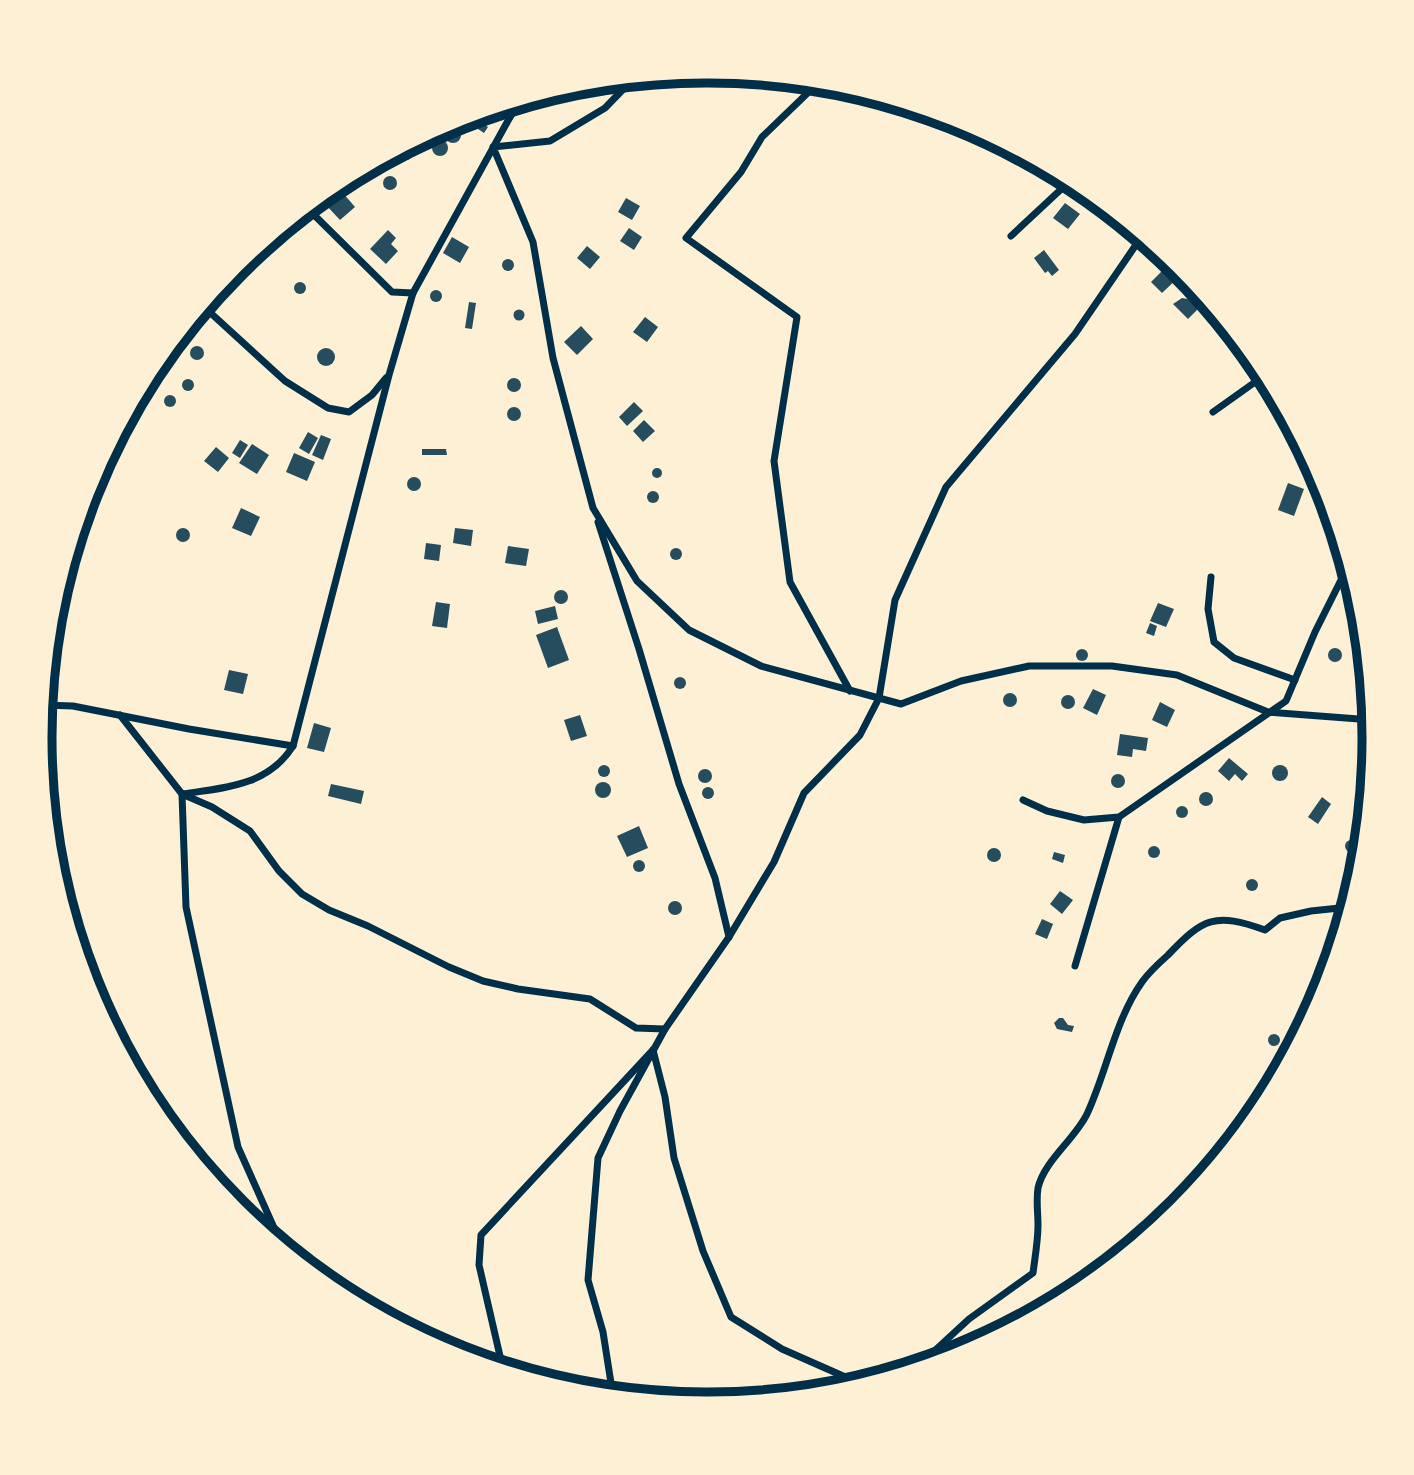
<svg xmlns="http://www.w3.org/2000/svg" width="1414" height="1475" viewBox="0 0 1414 1475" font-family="'Source Serif 4',serif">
<rect width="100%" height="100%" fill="#fdf0d5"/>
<g fill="#264d5e">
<polygon points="482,123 488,127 484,133 478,129"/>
<circle cx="453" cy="135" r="8"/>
<circle cx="440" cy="148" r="8"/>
<polygon points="412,143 419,152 408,160 399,150"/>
<circle cx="390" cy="183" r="7"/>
<polygon points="342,192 355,207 340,220 326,205"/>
<polygon points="626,198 640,206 632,220 618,212"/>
<polygon points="1065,203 1080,214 1068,229 1053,218"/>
<polygon points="629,228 642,237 634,250 620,241"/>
<polygon points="388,230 396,238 391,244 398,251 386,264 370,249"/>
<polygon points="452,237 469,247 460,263 443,253"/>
<polygon points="587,246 600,257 590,269 577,258"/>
<polygon points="1044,250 1059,270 1052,276 1048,271 1045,273 1034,258"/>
<circle cx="508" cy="265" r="6"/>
<polygon points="1168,265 1180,276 1162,293 1151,282"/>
<circle cx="300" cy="288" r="6"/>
<circle cx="436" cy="296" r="6"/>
<polygon points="1182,298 1188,299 1198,309 1188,319 1173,304"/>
<polygon points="469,302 476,303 472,329 465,328"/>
<circle cx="519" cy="315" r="5.5"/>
<polygon points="645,317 658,327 647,342 633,332"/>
<polygon points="581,326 593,339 577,355 564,342"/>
<circle cx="197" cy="353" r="7"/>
<circle cx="326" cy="357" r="9"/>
<circle cx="514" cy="385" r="7"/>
<circle cx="188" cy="385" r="6"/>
<circle cx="170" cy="401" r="6"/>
<polygon points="634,402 643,411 627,426 619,417"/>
<circle cx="514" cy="414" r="7"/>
<polygon points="644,420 655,431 643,442 633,431"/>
<polygon points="308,432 318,438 309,454 299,448"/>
<polygon points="321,435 331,439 323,460 312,455"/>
<polygon points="240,440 248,445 240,458 232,453"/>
<polygon points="252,444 269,455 257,474 239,463"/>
<polygon points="216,447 229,458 218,472 204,461"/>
<polygon points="422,449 446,449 447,455 422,455"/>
<polygon points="294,453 315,462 307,481 286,472"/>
<circle cx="657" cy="473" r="5"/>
<polygon points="97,471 100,479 95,485 90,484"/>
<circle cx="414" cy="484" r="7"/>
<polygon points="1288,483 1304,489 1294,516 1278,510"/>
<circle cx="653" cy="497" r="6"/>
<polygon points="241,508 260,517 251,536 232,528"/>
<polygon points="455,528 473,530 471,546 453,543"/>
<circle cx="183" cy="535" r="7"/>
<polygon points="426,543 441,545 439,561 424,559"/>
<polygon points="508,546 529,549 526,566 505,563"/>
<circle cx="676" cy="554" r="6"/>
<circle cx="561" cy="597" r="7"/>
<polygon points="436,602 450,604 447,628 432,626"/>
<polygon points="1158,603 1174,609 1166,627 1150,621"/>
<polygon points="555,606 558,619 538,624 535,611"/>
<polygon points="1150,623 1157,626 1154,636 1146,633"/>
<polygon points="557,627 569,660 548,668 536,635"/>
<polygon points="1360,629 1363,629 1364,644 1357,642 1354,638 1355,634"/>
<circle cx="1335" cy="655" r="7"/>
<circle cx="1082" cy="655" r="6"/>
<polygon points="229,670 248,674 243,694 224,690"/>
<circle cx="680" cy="683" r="6"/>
<polygon points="1093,689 1106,695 1097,715 1083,708"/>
<circle cx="1010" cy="700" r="7"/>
<circle cx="1068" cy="702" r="7"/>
<polygon points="1160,702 1175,710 1167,727 1152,720"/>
<polygon points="580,715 587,736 571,741 564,720"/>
<polygon points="314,723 331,728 324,752 307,748"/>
<polygon points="1120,734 1148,738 1146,751 1133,749 1132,757 1117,755"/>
<polygon points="1229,758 1248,774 1242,781 1235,774 1229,781 1218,771"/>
<circle cx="604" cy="771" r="6"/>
<circle cx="1280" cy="773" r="8"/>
<circle cx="1363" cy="775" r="6"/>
<circle cx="705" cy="776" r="7"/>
<circle cx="1118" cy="781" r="7"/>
<circle cx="603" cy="790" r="8"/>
<polygon points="331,784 364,791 361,804 328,796"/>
<circle cx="708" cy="793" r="6"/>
<circle cx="1206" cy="799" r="7"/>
<polygon points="1322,797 1331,804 1318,824 1308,817"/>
<circle cx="1182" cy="812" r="6"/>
<polygon points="639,826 648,848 627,857 617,836"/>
<circle cx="1351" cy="846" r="6"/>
<circle cx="1154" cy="852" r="6"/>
<circle cx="994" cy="855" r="7"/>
<polygon points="1054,852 1065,855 1063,863 1052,859"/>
<circle cx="639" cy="866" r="6"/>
<circle cx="1252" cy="885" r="6"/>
<polygon points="1060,891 1073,900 1062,914 1050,904"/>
<circle cx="675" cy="908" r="7"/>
<polygon points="1042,919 1053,924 1047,939 1035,934"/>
<polygon points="1059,1018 1063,1018 1068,1025 1074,1026 1072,1032 1057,1029 1054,1023"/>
<circle cx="1274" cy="1040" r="6"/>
</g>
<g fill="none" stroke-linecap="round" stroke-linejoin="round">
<g stroke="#003049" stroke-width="7">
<polyline points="634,78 605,108 550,141 493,147 533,242 553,358 593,508 637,581 689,630 761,666 901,704 961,681 1029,666 1112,666 1177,675 1268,712 1372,720"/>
<polyline points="819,82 762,137 741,172 686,238 797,317 774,461 790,582 850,691"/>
<polyline points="500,107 510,117"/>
<polyline points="307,208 392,292 413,293"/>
<polyline points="1011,236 1071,180"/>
<polyline points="203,306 285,381 328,408 349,412 372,395 386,378"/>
<polyline points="1213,412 1265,375"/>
<polyline points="598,522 639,649 679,784 715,878 729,937"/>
<polyline points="1211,577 1208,609 1214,642 1234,658 1295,680"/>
<polyline points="43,705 73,706 189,729 293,746"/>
<path d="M120 715 182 794C224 788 268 786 293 746L389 375 413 293 510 117 522 100"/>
<polyline points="1023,800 1047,811 1084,820 1119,817 1286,701 1315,632 1348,566"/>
<polyline points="1075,966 1119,817"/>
<polyline points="653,1050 665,1097 674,1158 703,1251 731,1317 782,1349 859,1383 911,1369"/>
<polyline points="283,1248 238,1147 186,907 182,794 212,807 250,831 279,871 302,894 329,910 368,926 449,967 483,981 518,989 590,999 636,1028 665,1029 729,937 774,862 804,793 860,735 879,698 895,600 946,487 1075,334 1142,236"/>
<path d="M917 1367 969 1319 1033 1273C1035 1257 1038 1241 1038 1225 1038 1213 1036 1200 1038 1188 1044 1161 1075 1139 1087 1114 1107 1071 1115 1020 1142 982 1149 972 1159 963 1168 955 1203 918 1215 912 1265 930L1280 918 1311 911 1349 907"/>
<polyline points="503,1369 479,1265 481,1235 653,1050"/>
<polyline points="610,1395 611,1383 603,1332 588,1280 598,1158 620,1111 665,1029"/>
</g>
</g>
<path d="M0 0H1414V1475H0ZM706 83H708A654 654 0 0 1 1362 737V738A654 654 0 0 1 708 1392H706A654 654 0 0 1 52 738V737A654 654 0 0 1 706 83Z" fill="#fdf0d5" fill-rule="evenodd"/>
<path fill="none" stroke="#003049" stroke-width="9" d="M706 83H708A654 654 0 0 1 1362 737V738A654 654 0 0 1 708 1392H706A654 654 0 0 1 52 738V737A654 654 0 0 1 706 83Z"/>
</svg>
